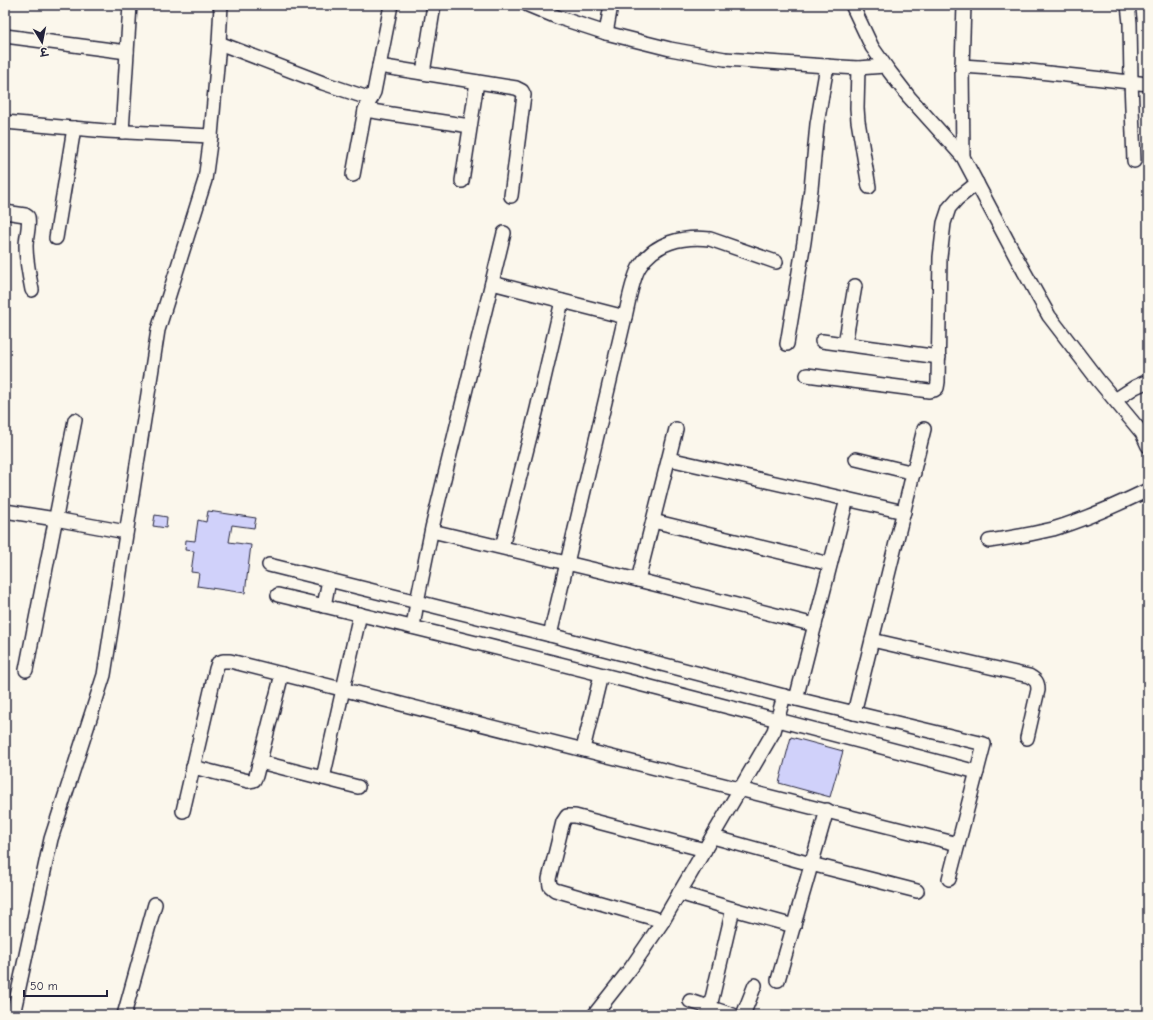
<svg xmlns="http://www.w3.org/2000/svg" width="1153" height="1020" viewBox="0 0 1153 1020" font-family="'Comic Neue','Playpen Sans Deva',sans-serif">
<rect width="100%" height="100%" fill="#fbf7ec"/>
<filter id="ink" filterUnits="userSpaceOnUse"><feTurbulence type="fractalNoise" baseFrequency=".025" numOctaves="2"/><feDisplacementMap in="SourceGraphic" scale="8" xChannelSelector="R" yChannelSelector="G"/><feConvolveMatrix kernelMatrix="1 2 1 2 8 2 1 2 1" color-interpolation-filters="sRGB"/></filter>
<g filter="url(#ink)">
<g fill="#d0d1fa" stroke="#22223b">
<polygon points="208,511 256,518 254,528 232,525 229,542 251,545 245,593 197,586 199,573 191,572 194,551 185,550 186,540 195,541 198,520 206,522"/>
<polygon points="155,515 167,517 166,528 153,526"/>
<polygon points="791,737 843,751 830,797 779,783"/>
</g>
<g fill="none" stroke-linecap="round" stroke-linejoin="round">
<g stroke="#22223b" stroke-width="16">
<g id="minor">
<polyline points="528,5 557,17 606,33 670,49 725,59 841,67 858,68 885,66"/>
<polyline points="852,5 872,47 889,71 909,97 963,157 1016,257 1049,316 1098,380 1142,433 1148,446"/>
<polyline points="1128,5 1130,23 1131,81 1134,161"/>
<polyline points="606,33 611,5"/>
<polyline points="5,36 127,52"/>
<polyline points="219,43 323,83 371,99"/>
<polyline points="379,66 516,88 522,91 524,95 511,196"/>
<polyline points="962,66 1021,70 1148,84"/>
<polyline points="858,68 857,108 858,121 869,187"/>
<polyline points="423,73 434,5"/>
<polyline points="365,110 470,126"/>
<polyline points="5,122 106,131 211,136"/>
<polyline points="122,132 130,5"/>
<polyline points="963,157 962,66 964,5"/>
<polyline points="353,175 365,110 374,92 391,5"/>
<polyline points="462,181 477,82"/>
<path d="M5 212 25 215 28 217C30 226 26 236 26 246 26 260 29 275 32 290"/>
<polyline points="56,238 74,128"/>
<polyline points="492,283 625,317"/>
<polyline points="822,341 939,357"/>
<polyline points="787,344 804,242 811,189 817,124 827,66"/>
<polyline points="845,344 855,286"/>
<polyline points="807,375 929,391 934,390 937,388 938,382 940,257 944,223 949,208 957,199 977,183"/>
<polyline points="1115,400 1135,387 1148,381"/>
<polyline points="669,459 904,512"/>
<polyline points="856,459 914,473"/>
<polyline points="5,511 55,519 126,532"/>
<polyline points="653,521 830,564"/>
<polyline points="432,531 638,580 815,625"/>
<path d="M989 541C1011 538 1032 534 1053 529 1086 519 1117 505 1148 490"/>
<polyline points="502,547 537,409 562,301"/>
<polyline points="269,565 550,635 784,696 984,744 949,879"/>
<polyline points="638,580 676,429"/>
<path d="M278 595C512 650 745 711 977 772"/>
<polyline points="324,606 329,580"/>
<polyline points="413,627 417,602 432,528 504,233"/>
<path d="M550 635 625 317C628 304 633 276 640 266 655 242 683 236 710 239L776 262"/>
<path d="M872 640 1029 676C1036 680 1038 682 1038 690L1027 738"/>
<polyline points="26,670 75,420"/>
<polyline points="796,699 847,499"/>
<polyline points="854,713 924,429"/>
<polyline points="583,749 601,675"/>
<polyline points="260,762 358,787"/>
<polyline points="193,767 248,781 254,780 256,776 282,674"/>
<polyline points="323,778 360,614"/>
<polyline points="183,811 216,669 218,663 223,661 230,661 958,844"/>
<polyline points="713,837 811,864 917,891"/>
<polyline points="679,893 733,909 794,926"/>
<polyline points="663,921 555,890 550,886 549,879 563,822 567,816 575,816 705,850"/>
<polyline points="778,980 827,810"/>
<polyline points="690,1001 733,1015"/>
<polyline points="710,1007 733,909"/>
<polyline points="13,1015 51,839 104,675 158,330 205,180 211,136 219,43 221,5"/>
<polyline points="124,1015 155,904"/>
<polyline points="594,1015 631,968 663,921 774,731 784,696"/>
<polyline points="743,1015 755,985"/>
</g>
</g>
<use href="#minor" stroke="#fbf7ec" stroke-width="13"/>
</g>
</g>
<rect width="1153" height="1020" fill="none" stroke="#fbf7ec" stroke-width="20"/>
<rect x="10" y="10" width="1133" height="1000" fill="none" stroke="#22223b" stroke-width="1.5" filter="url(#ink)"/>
<g transform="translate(42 42) rotate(170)" stroke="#fbf7ec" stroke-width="3" paint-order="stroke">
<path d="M0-3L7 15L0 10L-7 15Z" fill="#22223b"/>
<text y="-6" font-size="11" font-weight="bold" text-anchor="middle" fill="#22223b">उ</text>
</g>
<path d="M24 990v6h83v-6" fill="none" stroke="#22223b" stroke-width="2"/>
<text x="30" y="990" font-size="12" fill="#22223b" stroke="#fbf7ec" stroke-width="3" paint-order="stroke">50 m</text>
</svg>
